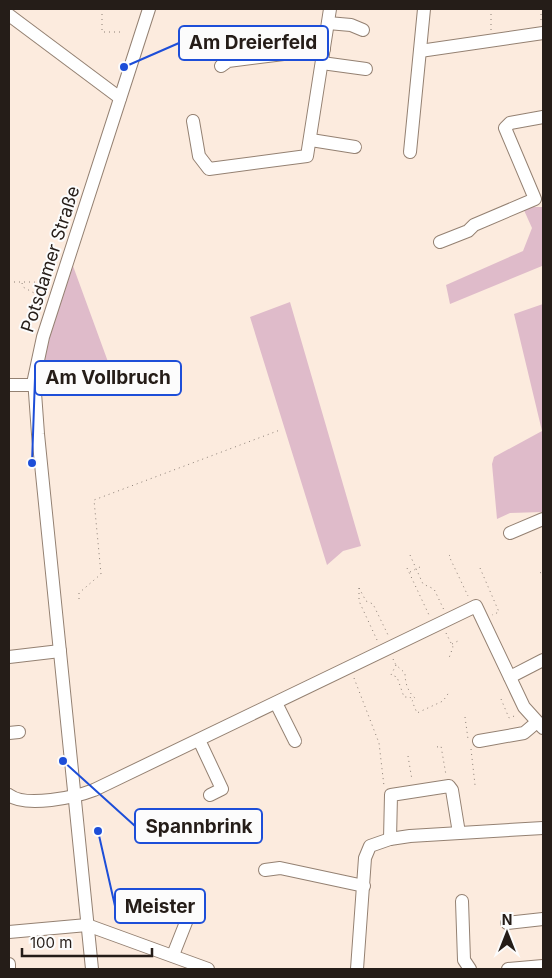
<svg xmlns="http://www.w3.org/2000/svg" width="552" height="978" viewBox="0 0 552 978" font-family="Inter,sans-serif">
<rect width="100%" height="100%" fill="#fcebde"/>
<g fill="#dfbbca">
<polygon points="532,207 543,207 542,266 450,304 446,285 523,251 532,228 523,208"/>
<path d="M73 266 111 370 42 395C39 351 60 307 73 266Z"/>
<polygon points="290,302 361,546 343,551 327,565 250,317"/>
<polygon points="543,304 543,512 510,513 497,519 492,464 494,457 542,431 514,314"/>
</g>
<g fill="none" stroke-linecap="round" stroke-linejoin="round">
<g stroke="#948172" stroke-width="14">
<g id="minor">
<polyline points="9,15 120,98"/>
<polyline points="328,23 351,25 363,30"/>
<polyline points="420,51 543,33"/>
<polyline points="322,63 366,69"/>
<polyline points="221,66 228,61 324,49"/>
<polyline points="193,121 199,156 209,169 307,156 330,9"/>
<polyline points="311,140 355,147"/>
<polyline points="410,152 424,9"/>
<polyline points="440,242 468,231 474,225 535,199 505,128 510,123 543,117"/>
<polyline points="9,385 34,385"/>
<polyline points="510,533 543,519"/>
<polyline points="9,657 60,651"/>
<polyline points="510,677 543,660"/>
<polyline points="276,703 295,741"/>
<polyline points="9,733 19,732"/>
<polyline points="199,740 222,789 210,795"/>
<polyline points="479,741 524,733 537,722"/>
<path d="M9 795C26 808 76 797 94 790L476 606 524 707 543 728"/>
<polyline points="390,839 391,795 449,786 452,790 459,833"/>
<polyline points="265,870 280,868 364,886"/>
<polyline points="462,901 464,960 470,969"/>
<polyline points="507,923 543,919"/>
<polyline points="9,932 87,925 208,969"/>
<polyline points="173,955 196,897"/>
<polyline points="9,964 9,969"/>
<polyline points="92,969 38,434 34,379 43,337 149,9"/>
<polyline points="357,969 365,858 370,846 390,839 410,836 543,828"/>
<polyline points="508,969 543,966"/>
</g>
</g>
<g stroke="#8a7e75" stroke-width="1" stroke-dasharray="1 4" stroke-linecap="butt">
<polyline points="102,9 102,32 120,32"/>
<polyline points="541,9 541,23"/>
<polyline points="491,30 491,9"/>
<polyline points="9,282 34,282 47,286"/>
<polyline points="22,283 23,287 34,293"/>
<polyline points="410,555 423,584 434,589 444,610"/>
<polyline points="450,555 449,556 468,596"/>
<polyline points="407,568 429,615"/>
<polyline points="480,568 499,612 492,615"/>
<polyline points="410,572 420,567"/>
<polyline points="540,573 543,571"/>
<polyline points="359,588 366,601 373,604 389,637"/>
<polyline points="359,588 359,601 377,640"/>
<polyline points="79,599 79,593 101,574 94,500 280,430"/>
<polyline points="446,633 453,647 449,658"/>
<polyline points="452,644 458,641"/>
<path d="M393 659 396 665 405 673C405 683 408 692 415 698L412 701 417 713 443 701 450 691"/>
<polyline points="396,665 391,675 397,677 404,697 410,697 412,700"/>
<polyline points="354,678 379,743 384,786"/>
<polyline points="501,699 509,718 517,715"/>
<polyline points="465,717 468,739"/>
<polyline points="437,747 441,746 446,775"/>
<polyline points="471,749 475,785"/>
<polyline points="408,756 412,780"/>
</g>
<use href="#minor" stroke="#fff" stroke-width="12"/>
</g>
<g text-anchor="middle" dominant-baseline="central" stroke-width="4" stroke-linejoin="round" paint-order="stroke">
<g font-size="18" fill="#251d18" stroke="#fcfcfc">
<text transform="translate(50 259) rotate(-72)">Potsdamer Straße</text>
</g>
</g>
<path fill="none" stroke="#1d4ed8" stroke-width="2" d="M124 67L179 43M32 463L35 378M63 761L135 826M98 831L115 906"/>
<g fill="#1d4ed8" stroke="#fcfcfc" stroke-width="2">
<circle cx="124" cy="67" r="5"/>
<circle cx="32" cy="463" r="5"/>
<circle cx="63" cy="761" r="5"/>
<circle cx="98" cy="831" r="5"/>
</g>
<g fill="#fcfcfc" stroke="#1d4ed8" stroke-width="2">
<rect x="179" y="26" width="149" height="34" rx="5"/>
<rect x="35" y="361" width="146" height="34" rx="5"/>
<rect x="135" y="809" width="127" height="34" rx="5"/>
<rect x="115" y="889" width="90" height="34" rx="5"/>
</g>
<g font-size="19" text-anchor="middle" font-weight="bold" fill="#251d18">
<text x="253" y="49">Am Dreierfeld</text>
<text x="108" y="384">Am Vollbruch</text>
<text x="199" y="833">Spannbrink</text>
<text x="160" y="913">Meister</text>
</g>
<rect width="552" height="978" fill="none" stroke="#251d18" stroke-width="20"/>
<g transform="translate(507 933)" stroke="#fcfcfc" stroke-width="4" paint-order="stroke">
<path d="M0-4L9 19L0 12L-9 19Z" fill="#251d18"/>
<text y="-8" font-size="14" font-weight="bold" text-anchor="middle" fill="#251d18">N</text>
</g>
<path d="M22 948v8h130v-8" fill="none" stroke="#251d18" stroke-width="2.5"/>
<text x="30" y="948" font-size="15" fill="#251d18" stroke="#fcfcfc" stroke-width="4" paint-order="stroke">100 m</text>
</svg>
